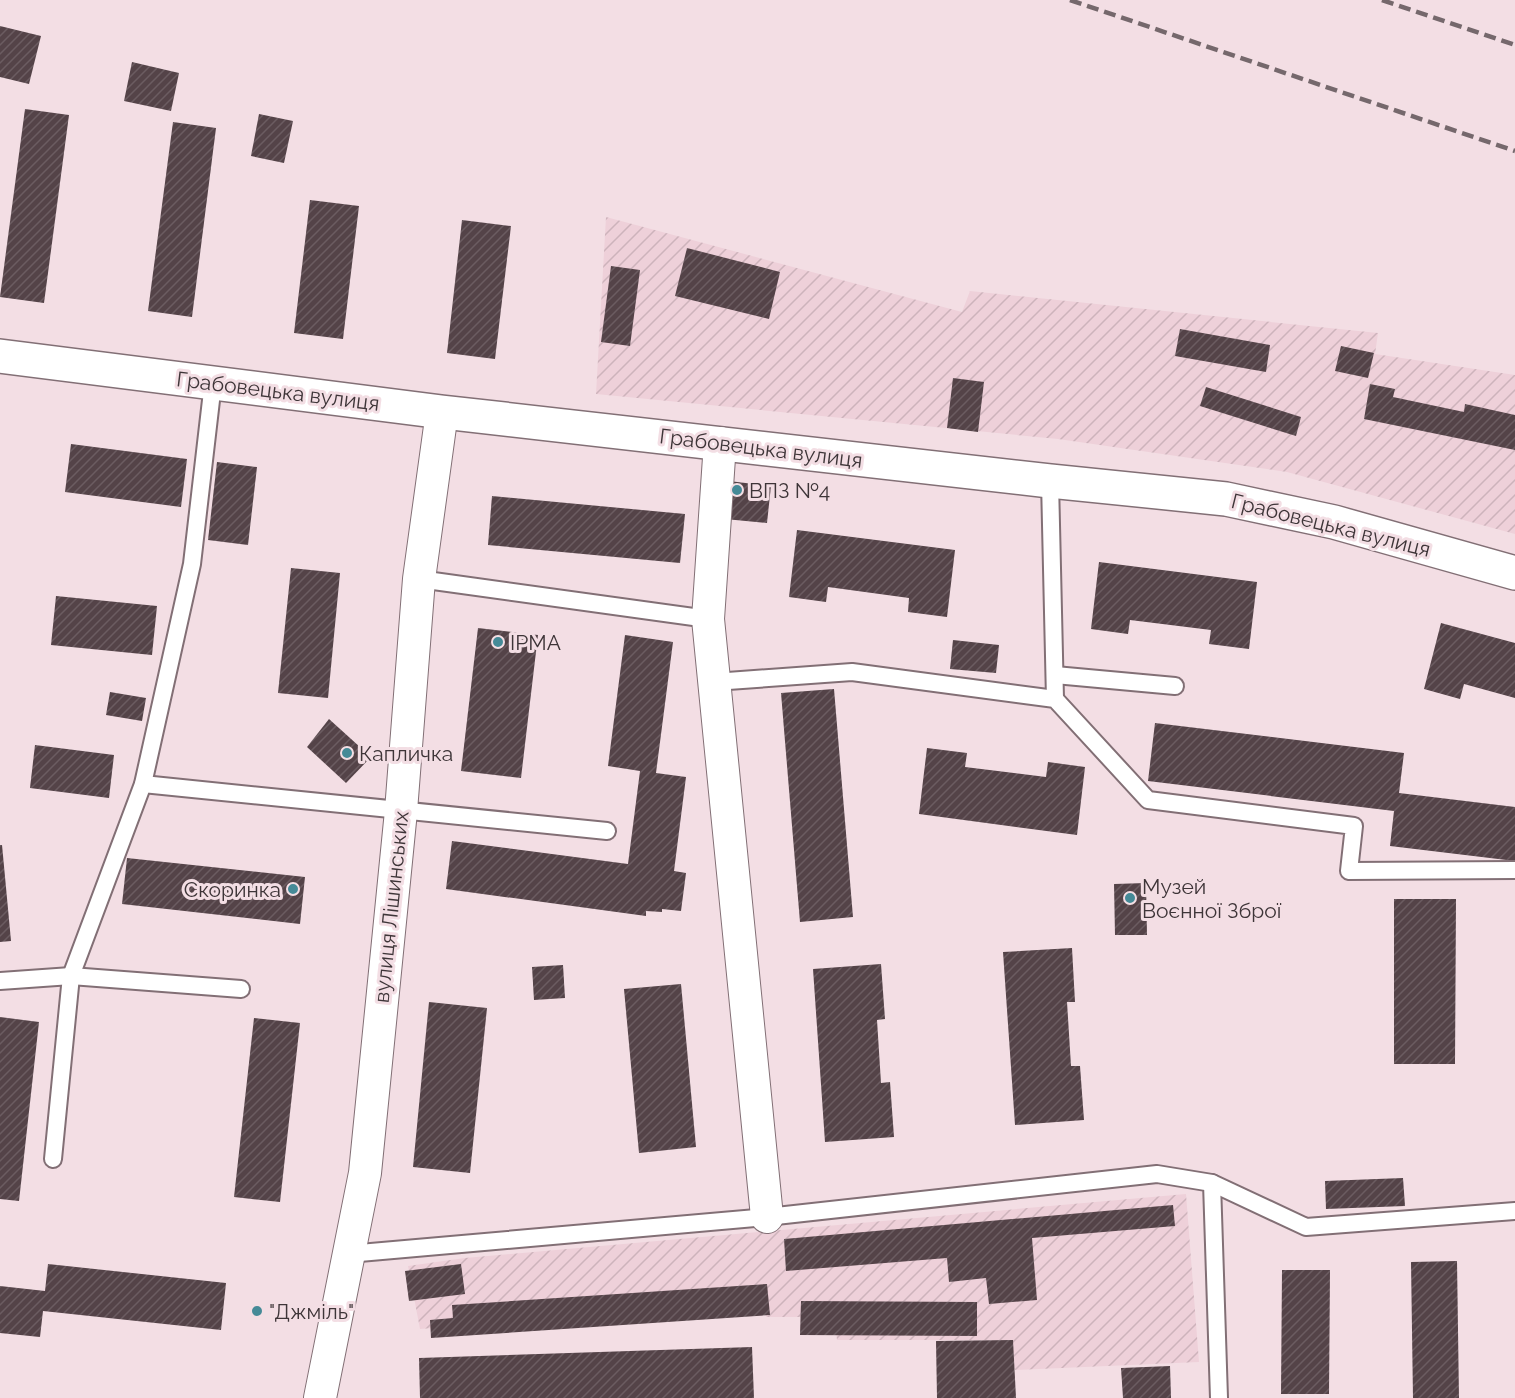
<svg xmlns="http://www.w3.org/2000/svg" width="1515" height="1398" viewBox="0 0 1515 1398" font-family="Raleway,sans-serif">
<defs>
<pattern id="industrial-furrows" width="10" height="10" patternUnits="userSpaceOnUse" patternTransform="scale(1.5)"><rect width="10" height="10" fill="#eed0d9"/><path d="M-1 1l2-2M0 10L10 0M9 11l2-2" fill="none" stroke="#cdb3bb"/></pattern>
<pattern id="building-hatch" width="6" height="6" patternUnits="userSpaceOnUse" patternTransform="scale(1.5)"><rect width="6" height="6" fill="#544348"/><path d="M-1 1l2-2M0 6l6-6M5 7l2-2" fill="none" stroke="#6b5c61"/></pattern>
</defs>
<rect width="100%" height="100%" fill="#f3dee4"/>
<g fill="url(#industrial-furrows)">
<polygon points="606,217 962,312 970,291 1378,333 1375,354 1515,375 1515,534 1287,472 1058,439 596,394"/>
<polygon points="1186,1194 1199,1362 1015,1370 1012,1340 837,1340 834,1317 766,1317 765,1303 420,1329 408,1266 465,1258"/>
</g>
<g fill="url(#building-hatch)">
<polygon points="0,26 41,36 29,84 0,77"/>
<polygon points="132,62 179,73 171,111 124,101"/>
<polygon points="25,109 69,115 44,303 0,297"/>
<polygon points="259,114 293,121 284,163 251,156"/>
<polygon points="173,122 216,128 192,317 148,311"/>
<polygon points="310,200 359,206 343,339 294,333"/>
<polygon points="462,220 511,226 495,359 447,353"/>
<polygon points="687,248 780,272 769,319 675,296"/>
<polygon points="611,266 640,270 630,346 601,342"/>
<polygon points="1180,329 1270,345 1266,372 1175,356"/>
<polygon points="1341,346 1374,353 1368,378 1335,371"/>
<polygon points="953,378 984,382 978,432 947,428"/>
<polygon points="1370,384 1395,389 1393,397 1464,412 1465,404 1515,415 1515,450 1364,419"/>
<polygon points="1206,387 1301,417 1296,436 1200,406"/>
<polygon points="71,444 187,459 181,507 65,492"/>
<polygon points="217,462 257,467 248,545 208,540"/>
<polygon points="729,481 771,486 767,523 725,519"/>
<polygon points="492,496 685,514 680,563 488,545"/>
<polygon points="797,530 955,550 947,617 908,612 909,598 828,587 826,602 789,597"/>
<polygon points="1099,562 1257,582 1249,649 1209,644 1211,630 1130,620 1128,634 1091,629"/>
<polygon points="291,568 340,573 328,698 278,693"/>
<polygon points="56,596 157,606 152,655 51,645"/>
<polygon points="1441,623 1515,643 1515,698 1464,684 1460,699 1424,689"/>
<polygon points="478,628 538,635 521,778 461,771"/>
<polygon points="625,635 673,642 656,773 686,777 674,871 686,873 681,911 662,909 662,912 646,911 646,916 446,889 452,841 628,864 640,771 608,766"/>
<polygon points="953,640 999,645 996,673 950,669"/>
<polygon points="834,689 853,917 800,922 781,693"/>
<polygon points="110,692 146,698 142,721 106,715"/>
<polygon points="329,719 371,757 346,783 307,747"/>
<polygon points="1155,723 1404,753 1399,793 1515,807 1515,861 1390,846 1394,811 1148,781"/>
<polygon points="35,745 114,755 109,798 30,788"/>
<polygon points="927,748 967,753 965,767 1046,777 1048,762 1085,767 1077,835 919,814"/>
<polygon points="0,845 2,845 11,941 0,942"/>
<polygon points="127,858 305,877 300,924 122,904"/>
<polygon points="1146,883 1147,935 1115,935 1114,884"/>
<polygon points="1394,899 1456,899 1455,1064 1394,1064"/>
<polygon points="1072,948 1075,1002 1067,1002 1071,1066 1080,1066 1084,1120 1015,1125 1003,952"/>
<polygon points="881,964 885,1019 877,1020 881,1083 890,1082 894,1137 825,1142 813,969"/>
<polygon points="563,965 565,998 534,1000 532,967"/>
<polygon points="681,984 696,1147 639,1153 624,989"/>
<polygon points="429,1002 487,1008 470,1173 413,1167"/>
<polygon points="0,1017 39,1022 19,1201 0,1199"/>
<polygon points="254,1018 300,1023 280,1202 234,1197"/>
<polygon points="1403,1178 1405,1206 1326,1209 1325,1181"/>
<polygon points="1173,1205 1175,1226 1032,1238 1037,1300 989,1304 986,1278 949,1282 947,1258 786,1271 784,1239"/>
<polygon points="1457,1261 1459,1398 1413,1398 1411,1262"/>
<polygon points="48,1264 226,1283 221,1330 43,1311 40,1337 0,1333 0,1286 45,1291"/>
<polygon points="461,1264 465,1294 409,1301 405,1271"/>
<polygon points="1282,1270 1330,1270 1329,1394 1281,1394"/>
<polygon points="767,1284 770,1315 431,1338 430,1320 453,1318 452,1305"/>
<polygon points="801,1301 977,1302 977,1336 800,1335"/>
<polygon points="1013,1340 1016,1398 937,1398 936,1341"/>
<polygon points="752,1347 754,1398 420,1398 419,1358"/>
<polygon points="1170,1366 1171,1398 1123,1398 1121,1368"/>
</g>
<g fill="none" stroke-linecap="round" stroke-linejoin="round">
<g stroke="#826f75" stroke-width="20">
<g id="lane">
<polyline points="1050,481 1055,699"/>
<polyline points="419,579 708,619"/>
<polyline points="1055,675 1175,686"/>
<polyline points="714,682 852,672 1055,699 1148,800 1354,826 1349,871 1515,870"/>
<polyline points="143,784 607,831"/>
<polyline points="0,981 71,976 241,989"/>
<polyline points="53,1159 71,976 143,784 192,564 213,383"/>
<polyline points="1212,1183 1306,1227 1515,1211"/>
<polyline points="348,1254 767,1217 1157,1174 1212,1183 1219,1398"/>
</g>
</g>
<g stroke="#826f75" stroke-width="34">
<g id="street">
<polyline points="720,443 708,619 767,1217"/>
<polyline points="320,1398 365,1173 401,811 419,579 442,412"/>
</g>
</g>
<g stroke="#826f75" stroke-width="36">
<polyline id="secondary" points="0,356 442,412 1050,481 1226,499 1334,522 1515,573"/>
</g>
<use href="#lane" stroke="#fff" stroke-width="16"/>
<use href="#street" stroke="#fff" stroke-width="32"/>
<use href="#secondary" stroke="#fff" stroke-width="33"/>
<g stroke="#75686c" stroke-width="4.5" stroke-dasharray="12 6" stroke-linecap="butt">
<polyline points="1070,0 1515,151"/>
<polyline points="1382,0 1515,45"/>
</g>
</g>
<g fill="#458a97" stroke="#f3dee4" stroke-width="2">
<circle cx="737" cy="490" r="6"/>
<circle cx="498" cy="642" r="6"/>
<circle cx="347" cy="753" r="6"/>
<circle cx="293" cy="889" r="6"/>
<circle cx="1130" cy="898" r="6"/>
<circle cx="257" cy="1311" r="6"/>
</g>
<g text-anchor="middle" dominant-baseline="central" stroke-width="6" stroke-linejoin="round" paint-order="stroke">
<g font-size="21" fill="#3e3538" stroke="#f3dee4">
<text transform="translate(278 391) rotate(7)">Грабовецька вулиця</text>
<text transform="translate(761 448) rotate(7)">Грабовецька вулиця</text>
<text transform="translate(1331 525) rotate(14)">Грабовецька вулиця</text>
<text transform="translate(391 907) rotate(-84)">вулиця Лішинських</text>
</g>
<g font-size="21" fill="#3e3538" stroke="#f3dee4" text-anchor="start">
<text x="749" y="490">ВПЗ №4</text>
<text x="510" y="642">ІРМА</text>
<text x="359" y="753">Капличка</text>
<text x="1142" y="886">Музей<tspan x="1142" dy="24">Воєнної Зброї</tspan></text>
<text x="281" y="889" text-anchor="end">Скоринка</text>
<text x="269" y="1311">"Джміль"</text>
</g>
</g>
</svg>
